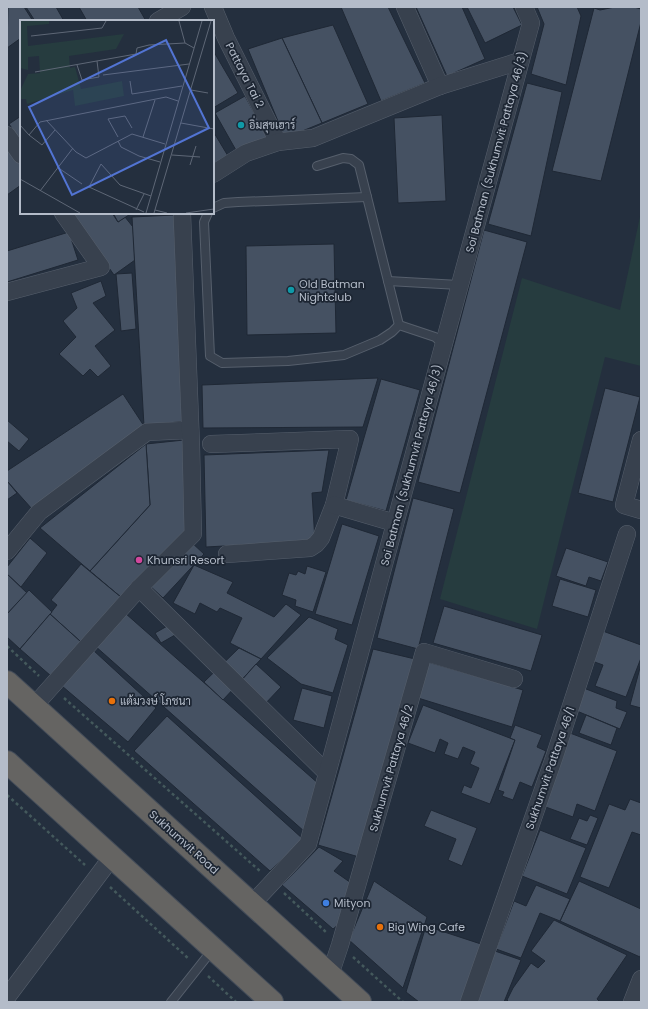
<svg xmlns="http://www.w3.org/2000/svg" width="648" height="1009" viewBox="0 0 648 1009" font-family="Poppins,Sarabun,sans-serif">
<rect width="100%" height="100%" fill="#242f3e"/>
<polygon fill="#263c3f" points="641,212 641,366 605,357 537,629 440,599 522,278 620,310"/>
<g fill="#455162" stroke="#1f2835">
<polygon points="8,7 24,7 33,21 21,21 21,38 7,48"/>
<polygon points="26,7 56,7 64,21 35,21"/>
<polygon points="79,7 138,7 146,21 87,21"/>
<polygon points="341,7 388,7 425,83 381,101"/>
<polygon points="416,7 462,7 485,59 447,76"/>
<polygon points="467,7 513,7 522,25 485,43"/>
<polygon points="537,7 577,7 581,16 566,85 531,74 544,24"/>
<polygon points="615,7 634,7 641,9 641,22 601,181 552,171 594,8 600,10"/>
<polygon points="333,25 368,104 322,123 282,38"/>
<polygon points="282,38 322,123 285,138 248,49"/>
<polygon points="214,52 238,93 213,108 213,53"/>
<polygon points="527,83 562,92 531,236 488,224"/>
<polygon points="245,96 267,137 237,152 215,113"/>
<polygon points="442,115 446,201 398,203 394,118"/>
<polygon points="21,116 21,141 9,124"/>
<polygon points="213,131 228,156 213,165"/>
<polygon points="7,144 21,163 21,185 7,195"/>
<polygon points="71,213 112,213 118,222 125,217 133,227 135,260 114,275"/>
<polygon points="113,213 132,213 118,222"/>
<polygon points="175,215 185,421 144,426 132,217"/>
<polygon points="484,230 527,242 460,493 418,482"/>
<polygon points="69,232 78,260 7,282 7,251"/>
<polygon points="334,244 336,333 247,335 246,246"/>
<polygon points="132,273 136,329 121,331 116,274"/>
<polygon points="101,281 106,296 93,303 115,330 95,346 111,366 98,377 90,369 83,376 59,354 76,337 63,321 77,308 71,293"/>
<polygon points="378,378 363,427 203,428 202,385"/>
<polygon points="381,379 420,390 386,511 346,500"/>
<polygon points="605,388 640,397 613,502 578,493"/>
<polygon points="123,394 144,426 32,509 7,481 7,471"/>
<polygon points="7,420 29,439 19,451 7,441"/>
<polygon points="184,440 187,533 122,598 90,571 150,505 146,444"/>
<polygon points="146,444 150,505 90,571 40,528"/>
<polygon points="329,450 322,492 312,493 315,541 206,547 204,455"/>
<polygon points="7,481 17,493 7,500"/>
<polygon points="413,498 454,509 418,649 377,638"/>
<polygon points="342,524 379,536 352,625 315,614"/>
<polygon points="30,538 47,553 21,587 7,574 7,567"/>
<polygon points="190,541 204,554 163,598 149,585"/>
<polygon points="566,548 608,562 601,581 589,577 586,586 556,576"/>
<polygon points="81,564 122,598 81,642 50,614 57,605 51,600"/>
<polygon points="194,565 233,582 227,593 274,617 286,604 301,615 261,659 230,643 242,618 220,608 217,612 200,603 195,614 173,603"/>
<polygon points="307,566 326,572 313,612 295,606 296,600 282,595 289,573 296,575 298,571 305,574"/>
<polygon points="7,574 27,593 7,614"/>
<polygon points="560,579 596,590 588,617 552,606"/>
<polygon points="29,590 52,612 20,649 7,637 7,614"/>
<polygon points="444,606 542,635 531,671 433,643"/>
<polygon points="125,613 320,785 305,832 94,645"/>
<polygon points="50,614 81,642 51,676 20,649"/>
<polygon points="309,617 338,629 335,639 348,645 333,693 301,684 267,658"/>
<polygon points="169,625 175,635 161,643 155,633"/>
<polygon points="600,630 641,645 641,658 626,697 595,686 603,665 589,660"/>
<polygon points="239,648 261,659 223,700 204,682"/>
<polygon points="373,649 415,659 359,857 318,845"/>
<polygon points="93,650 156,708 128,742 62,686"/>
<polygon points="428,662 523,690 512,727 418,698"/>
<polygon points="256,664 281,687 264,705 240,682"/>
<polygon points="641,664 641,708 630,705"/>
<polygon points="581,687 617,701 616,708 627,712 620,729 572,709"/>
<polygon points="302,688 332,696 324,728 293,720"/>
<polygon points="423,705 515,740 490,804 461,793 464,785 471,788 479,768 470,764 475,752 463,747 458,759 444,754 448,743 440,739 435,753 408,743"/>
<polygon points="586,715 617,728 611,745 579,733"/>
<polygon points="167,716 303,839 270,871 134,751"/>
<polygon points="515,725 542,735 537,747 546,751 532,787 520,782 513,800 502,796 504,792 498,790 515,740 510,738"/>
<polygon points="570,733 617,751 595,811 577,804 573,817 543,806"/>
<polygon points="630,799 641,803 641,835 632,832 609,888 580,877 609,804 625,810"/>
<polygon points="431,810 477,828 462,866 448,860 456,839 424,826"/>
<polygon points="590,815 598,818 587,845 570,839 579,818 587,821"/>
<polygon points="540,830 586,848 567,894 522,876"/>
<polygon points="319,847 343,861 334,871 354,885 343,921 333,929 282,885"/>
<polygon points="374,881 427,917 403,988 349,940"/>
<polygon points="579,881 641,909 641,953 640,957 560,921"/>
<polygon points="536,885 570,899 560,921 540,913 521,958 496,949 514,901 526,906"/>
<polygon points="554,920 627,955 597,999 600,1002 509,1002 507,1000 513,988 531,963 538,968 545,961 531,951"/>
<polygon points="426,926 481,944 462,1002 419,1002 406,992"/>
<polygon points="495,951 521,960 504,1002 477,1002"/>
</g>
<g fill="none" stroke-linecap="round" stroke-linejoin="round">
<g stroke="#565f6c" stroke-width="10">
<g id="service">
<polyline points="317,166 343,158 351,159 359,165 399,325"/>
<polyline points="213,208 224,203 238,202 367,197"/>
<polyline points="208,213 204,222 210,356 222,363 288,361 344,355 380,340 392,332 399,325 435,337 443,344"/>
<polyline points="388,281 459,285"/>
<polyline points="171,1002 213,949"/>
</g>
</g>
<g stroke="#565f6c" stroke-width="18">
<g id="minor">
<polyline points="213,7 226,38 278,142"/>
<polyline points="405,7 440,86"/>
<polyline points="158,21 182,7"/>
<polyline points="7,135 21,155"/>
<polyline points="213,174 246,153 278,142 313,138 440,86 520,61"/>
<polyline points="7,292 101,267 63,213"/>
<polyline points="641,440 624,505 641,510"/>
<polyline points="211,444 350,439 334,505 321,538 316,544 310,548 227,554"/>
<polyline points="334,505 395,523"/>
<polyline points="7,551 39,512 147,432 190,430"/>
<polyline points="139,588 327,773"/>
<polyline points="34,706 139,588 193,534 191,445 182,213"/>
<polyline points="252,904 308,844 531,23 524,7"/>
<polyline points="330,975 340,945 424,652 514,679"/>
<polyline points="7,997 112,857"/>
<polyline points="469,1002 555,755 627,534"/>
<polyline points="632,1002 641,979"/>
</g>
</g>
<g stroke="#434c59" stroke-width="24">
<g id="trunk">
<polyline points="7,682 360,1002"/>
<polyline points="7,762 272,1002"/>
</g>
</g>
<g stroke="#44595c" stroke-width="2.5" stroke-dasharray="3 3" stroke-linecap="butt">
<polyline points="7,646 39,676"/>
<polyline points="64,698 261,872"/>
<polyline points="7,795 85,865"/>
<polyline points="110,887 189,959"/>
<polyline points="284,893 327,933"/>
<polyline points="353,957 403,1002"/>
<polyline points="208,976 236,1002"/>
</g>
<use href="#service" stroke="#38414e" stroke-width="8"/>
<use href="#minor" stroke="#38414e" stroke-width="17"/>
<use href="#trunk" stroke="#656462" stroke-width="22"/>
</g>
<g fill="#0f9aa8" stroke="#1d2633" stroke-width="1.5">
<circle cx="241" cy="125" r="4"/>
<circle cx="291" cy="290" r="4"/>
</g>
<circle fill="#d1479c" stroke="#1d2633" stroke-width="1.5" cx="139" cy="560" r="4"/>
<g fill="#e8710a" stroke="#1d2633" stroke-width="1.5">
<circle cx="112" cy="701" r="4"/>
<circle cx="380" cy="927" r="4"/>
</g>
<circle fill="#3f7fe0" stroke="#1d2633" stroke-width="1.5" cx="326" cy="903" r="4"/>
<g text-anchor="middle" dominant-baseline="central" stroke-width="3.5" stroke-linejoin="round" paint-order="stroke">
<g font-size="11" fill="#b4bcc9" stroke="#1d2633">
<text transform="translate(245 75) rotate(63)">Pattaya Tai 2</text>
<text transform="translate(496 152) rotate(-75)">Soi Batman (Sukhumvit Pattaya 46/3)</text>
<text transform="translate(411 465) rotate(-75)">Soi Batman (Sukhumvit Pattaya 46/3)</text>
<text transform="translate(391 768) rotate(-74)">Sukhumvit Pattaya 46/2</text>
<text transform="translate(550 768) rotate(-71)">Sukhumvit Pattaya 46/1</text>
<text transform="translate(184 842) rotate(42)">Sukhumvit Road</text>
</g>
<g font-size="11" fill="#b4bcc9" stroke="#1d2633" text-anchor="start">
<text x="249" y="125">อิ่มสุขเฮาร์</text>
<text x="299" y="284">Old Batman<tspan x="299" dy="13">Nightclub</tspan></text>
<text x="147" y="560">Khunsri Resort</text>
<text x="120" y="701">แต้มวงษ์ โภชนา</text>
<text x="334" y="903">Mityon</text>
<text x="388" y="927">Big Wing Cafe</text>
</g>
</g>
<g transform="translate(20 20)">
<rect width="194" height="194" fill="#242f3e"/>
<path d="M0 1H29V4L7 6 8 26 104 14 96 29 49 36 50 48 55 47 61 69 102 61 104 76 55 86 53 70 10 83 7 84 6 79H0V71L8 54 20 53 19 36 8 37V50L0 48Z" fill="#263c3f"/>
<path fill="none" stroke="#5e6776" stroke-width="1" d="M159 1 165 23M11 16 82 8 86 1M57 45 62 60 79 57 77 41M15 52 116 34 117 28 129 25 165 23 174 28M83 55 169 44M110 61 112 74 162 66M171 70 188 73M26 100 56 132 66 138 112 114 145 124M161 103 194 109M0 105 9 115 20 102 146 77 158 81M9 115 22 125 35 110M98 117 88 99 105 96 112 108M123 117 135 80M98 121 101 127 119 136 140 142M152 135 180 137M170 145 176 126M37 147 62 164M0 159 60 193M20 171 53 128M116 190 124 174M135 190 147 193M124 192 69 167 81 144 100 165 131 176M126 193 182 1M134 193 191 1M166 193 194 189"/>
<path fill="#5274d3" fill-opacity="0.15" stroke="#5274d3" stroke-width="2" d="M146 20 189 108 52 175 9 87Z"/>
<rect width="194" height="194" fill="none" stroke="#b4bcc9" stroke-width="2"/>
</g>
<rect width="648" height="1009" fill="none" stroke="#b4bcc9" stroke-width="16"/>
</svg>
